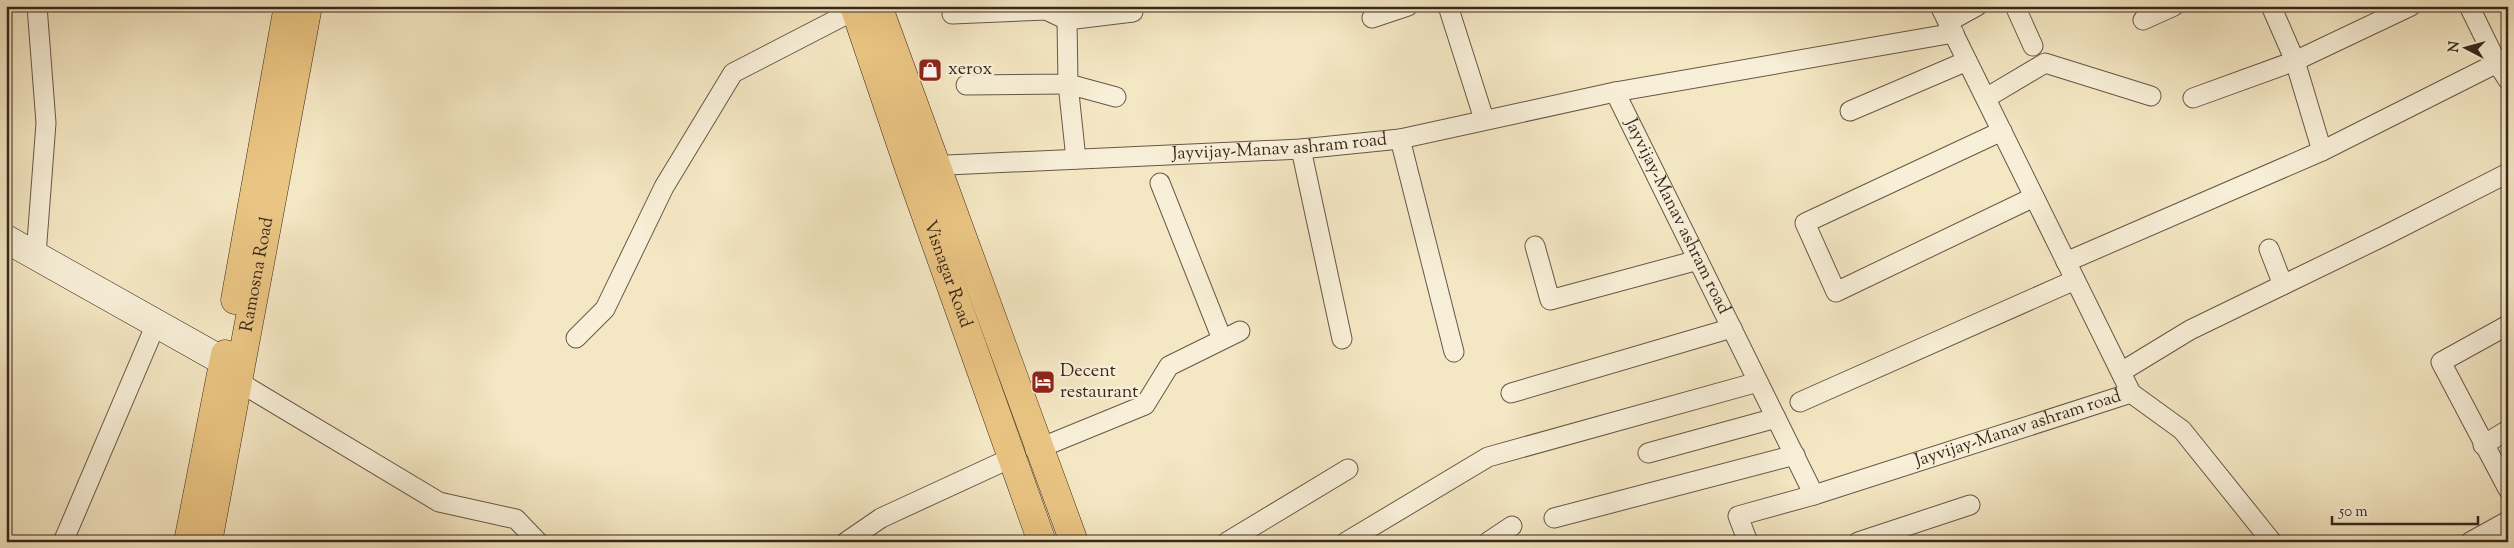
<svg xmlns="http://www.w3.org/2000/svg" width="2514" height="548" viewBox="0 0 2514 548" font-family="'Sorts Mill Goudy',serif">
<rect width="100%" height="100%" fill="#f4e7c3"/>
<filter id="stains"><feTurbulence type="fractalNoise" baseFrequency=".004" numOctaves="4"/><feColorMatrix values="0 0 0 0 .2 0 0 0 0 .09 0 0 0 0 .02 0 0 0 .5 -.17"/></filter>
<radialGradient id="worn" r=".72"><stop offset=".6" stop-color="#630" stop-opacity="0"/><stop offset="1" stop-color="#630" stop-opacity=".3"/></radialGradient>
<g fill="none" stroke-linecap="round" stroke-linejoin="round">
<g stroke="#675745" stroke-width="21">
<g id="street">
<polyline points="1448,6 1484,119"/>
<polyline points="1940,6 2131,393 2182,430 2272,542"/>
<polyline points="2015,6 2033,46"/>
<polyline points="2271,6 2295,61 2322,151"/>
<polyline points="2469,6 2497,63 2508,58"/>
<polyline points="952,14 1046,10 1067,20 1133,12"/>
<polyline points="1372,18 1408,6"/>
<polyline points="2143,20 2174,6"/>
<polyline points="1948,22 1977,6"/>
<polyline points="966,85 1068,84 1067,20"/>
<path id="s1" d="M1615 92 1814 495 2131 393"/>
<polyline points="1986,98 2045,63 2151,96"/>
<polyline points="2193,98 2295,61 2411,6"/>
<polyline points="1850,111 1967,61"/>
<polyline points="2002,131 1805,223 1836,292 2034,197"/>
<polyline points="1400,139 1454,352"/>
<polyline points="1301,149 1342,339"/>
<polyline points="1076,159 1068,84 1116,97"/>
<path id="s2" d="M926 166 1301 149 1400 139 1615 92 1954 33"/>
<polyline points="1160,183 1222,339"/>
<polyline points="1535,246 1550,300 1698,260"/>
<polyline points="2269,249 2283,285"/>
<polyline points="36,255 46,123 37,6"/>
<polyline points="2066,262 2322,151 2497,63 2508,80"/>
<polyline points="2508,325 2441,362 2508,489"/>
<polyline points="576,338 605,309 664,187 733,73 855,10"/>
<polyline points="2121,372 2190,330 2386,235 2508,173"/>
<polyline points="239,382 439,502 516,519 538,542"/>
<polyline points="1511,393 1732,328"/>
<polyline points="1800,402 2075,280"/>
<polyline points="2483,445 2508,430"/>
<polyline points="1035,450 1145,405 1169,366 1240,331"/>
<polyline points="1648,453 1776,418"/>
<polyline points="1554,518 1795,455"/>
<polyline points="63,542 156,324"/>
<polyline points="846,542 881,518 1011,458"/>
<polyline points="1227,542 1348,469"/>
<polyline points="1346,542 1488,457 1758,382"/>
<polyline points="1488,542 1512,526"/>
<polyline points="1748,542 1738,516 1814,495"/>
<polyline points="1858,542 1970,505"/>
<polyline points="2470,542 2508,521"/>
</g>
</g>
<g stroke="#38271b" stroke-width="29">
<polyline id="secondary" points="6,239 223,361"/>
</g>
<g stroke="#38271b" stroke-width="29">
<g id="primary">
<path id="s3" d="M854 6 909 168 1042 542"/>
<polyline points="878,6 1074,542"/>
</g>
</g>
<g stroke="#38271b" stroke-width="29">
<g id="highway">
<polyline points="235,300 288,6"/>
<polyline points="188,542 225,354"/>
<path id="s4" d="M208 542 308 6"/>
</g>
</g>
<use href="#street" stroke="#f8efd8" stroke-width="19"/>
<use href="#secondary" stroke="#f8efd8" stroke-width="28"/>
<use href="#primary" stroke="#eac482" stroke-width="28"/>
<use href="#highway" stroke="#eac482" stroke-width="28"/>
</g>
<defs>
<g id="shop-square" transform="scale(1.25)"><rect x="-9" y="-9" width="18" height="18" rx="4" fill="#8f2418" stroke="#f8efd8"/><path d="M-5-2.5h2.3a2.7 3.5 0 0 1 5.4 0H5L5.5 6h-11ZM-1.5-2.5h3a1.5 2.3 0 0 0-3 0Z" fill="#fff"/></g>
<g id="hotel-square" transform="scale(1.25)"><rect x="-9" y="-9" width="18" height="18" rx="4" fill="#8f2418" stroke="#f8efd8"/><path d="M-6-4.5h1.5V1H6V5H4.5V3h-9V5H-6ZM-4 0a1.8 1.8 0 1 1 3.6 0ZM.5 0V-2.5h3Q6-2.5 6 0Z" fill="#fff"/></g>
</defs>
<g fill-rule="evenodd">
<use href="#shop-square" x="930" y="70"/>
<use href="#hotel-square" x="1043" y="382"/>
</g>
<g text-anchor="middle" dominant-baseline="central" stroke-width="5" stroke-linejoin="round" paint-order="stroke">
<g font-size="18" fill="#38271b" stroke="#f8efd8" text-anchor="start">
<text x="948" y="70">xerox</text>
<text x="1060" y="372">Decent<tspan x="1060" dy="21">restaurant</tspan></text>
</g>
<g font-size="18" fill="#38271b" stroke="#f8efd8">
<text stroke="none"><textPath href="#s2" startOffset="354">Jayvijay-Manav ashram road</textPath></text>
<text stroke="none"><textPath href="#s1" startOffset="139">Jayvijay-Manav ashram road</textPath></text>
<text stroke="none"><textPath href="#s4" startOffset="272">Ramosna Road</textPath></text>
<text stroke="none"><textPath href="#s3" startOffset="284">Visnagar Road</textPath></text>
<text stroke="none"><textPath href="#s1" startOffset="664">Jayvijay-Manav ashram road</textPath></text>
</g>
</g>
<rect width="2514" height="548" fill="none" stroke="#f4e7c3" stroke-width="25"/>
<rect x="8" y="8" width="2499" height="533" fill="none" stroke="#38271b" stroke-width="2.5"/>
<rect x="12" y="12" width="2489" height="523" fill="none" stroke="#38271b"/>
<g transform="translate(2466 48) rotate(276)" stroke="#f8efd8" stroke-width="4" paint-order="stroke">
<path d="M0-4L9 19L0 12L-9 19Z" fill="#38271b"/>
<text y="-8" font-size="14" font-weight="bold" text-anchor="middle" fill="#38271b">N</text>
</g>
<path d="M2332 516v8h146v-8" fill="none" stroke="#38271b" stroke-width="2.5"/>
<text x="2339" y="516" font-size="15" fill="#38271b" stroke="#f8efd8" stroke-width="4" paint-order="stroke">50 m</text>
<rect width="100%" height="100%" filter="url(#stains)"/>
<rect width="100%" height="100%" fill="url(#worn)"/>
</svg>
